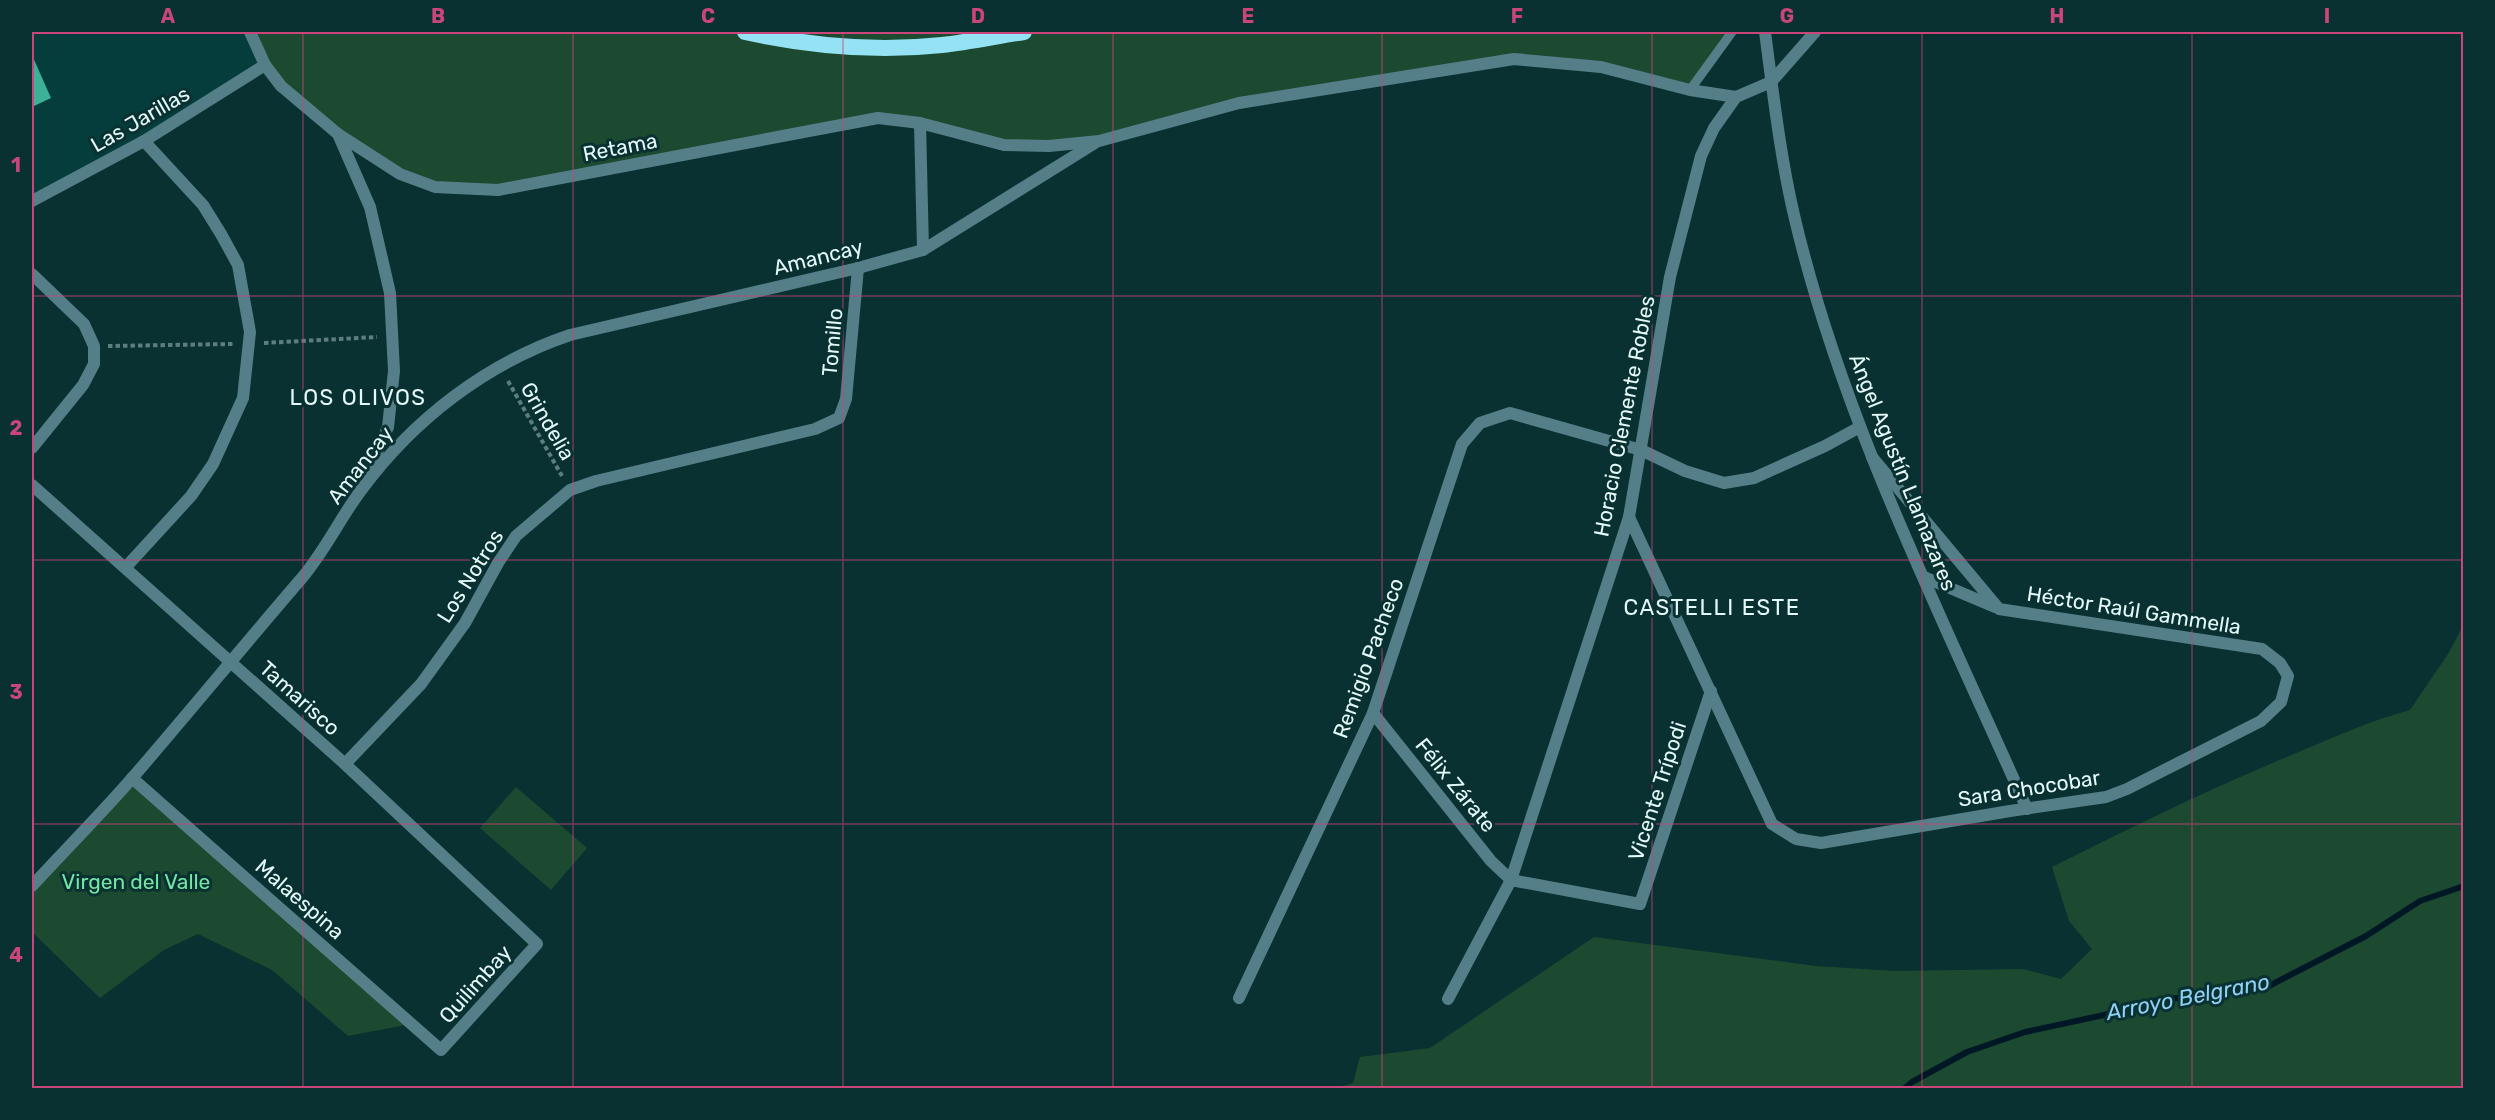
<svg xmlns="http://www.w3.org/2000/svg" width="2495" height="1120" viewBox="0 0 2495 1120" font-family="Rubik,sans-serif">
<rect width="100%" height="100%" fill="#093131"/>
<polygon fill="#053c3c" points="32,32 250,32 265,65 32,201"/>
<g fill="#1b4a30">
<polygon points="250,32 1732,32 1690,90 1640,76 1514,59 1239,103 1099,141 1004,145 896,118 467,189 400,174 281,86"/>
<path d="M2463 626V1088H1337L1353 1083 1360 1057 1430 1048 1594 937 1816 966 1895 971 2023 969 2061 979 2092 949 2069 921 2052 867C2132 827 2211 788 2294 754 2332 738 2369 721 2410 710L2448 654Z"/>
<polygon points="132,778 411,1024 348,1036 272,970 198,934 164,950 100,998 32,932 32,886"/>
<polygon points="516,787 587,848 551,890 480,828"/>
</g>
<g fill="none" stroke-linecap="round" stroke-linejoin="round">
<polyline stroke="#001826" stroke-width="6" points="1905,1088 1912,1082 1967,1052 2025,1032 2118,1012 2153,1001 2267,987 2366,936 2420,901 2464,886"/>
</g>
<polygon fill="#3db197" points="32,55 51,98 32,107"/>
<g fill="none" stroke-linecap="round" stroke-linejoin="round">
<g stroke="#5d7e7d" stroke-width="4" stroke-dasharray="4.5 3" stroke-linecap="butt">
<polyline points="264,343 377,337"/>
<polyline points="108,346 233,344"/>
<polyline points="508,381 562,476"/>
</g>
<polyline stroke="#547f89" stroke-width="9" points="1690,90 1732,32"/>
<g stroke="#547f89" stroke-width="12">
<polyline points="250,32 265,65 281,86 338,134 370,207 390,293 394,371 388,427 367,476"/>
<path d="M1765 32C1773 92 1780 155 1794 215 1842 421 1942 616 2027 809"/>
<polyline points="920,123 923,250"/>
<polyline points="338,134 400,174 435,187 498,190 878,118 920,123 1004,145 1049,146 1099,141 1239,103 1514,59 1601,67 1690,90 1736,97"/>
<polyline points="32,201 144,141 265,65"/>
<polyline points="32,274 84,324 94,346 94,364 83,385 32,448"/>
<polyline points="32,485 345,764 537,944 441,1050 132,778"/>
<polyline points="1629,517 1772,824 1796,839 1821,843 2010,811 2106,797 2127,789 2261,721 2281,702 2288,676 2280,663 2262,649 1999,609 1872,457"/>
<polyline points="126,567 191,496 213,464 243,398 250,332 238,265 221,234 203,205 144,141"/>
<polyline points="1924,577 1995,607"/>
<polyline points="1373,713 1491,861 1511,880"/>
<polyline points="345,764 421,684 465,623 498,563 516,536 570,490 596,481 815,429 839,418 846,399 858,268"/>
<polyline points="1511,880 1640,904 1711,691"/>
<path d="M32 886C65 850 101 814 134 776 190 711 245 644 301 579 325 551 340 518 362 489 415 418 487 363 570 335L858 268 923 250 1095 143"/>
<polyline points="1239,998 1373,713 1462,444 1480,423 1510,413 1641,450 1685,471 1724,483 1754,478 1825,446 1860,427"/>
<polyline points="1448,999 1511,880 1629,517 1670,277 1701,156 1714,128 1736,97 1771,82 1815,32"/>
</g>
<path stroke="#94e2f4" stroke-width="16" d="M745 32C809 46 877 52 942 45 969 42 997 36 1024 32"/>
</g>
<path fill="none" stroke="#c9457a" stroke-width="1.5" stroke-opacity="0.55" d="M303 32V1088M573 32V1088M843 32V1088M1113 32V1088M1382 32V1088M1652 32V1088M1922 32V1088M2192 32V1088M32 296H2464M32 560H2464M32 824H2464"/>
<g text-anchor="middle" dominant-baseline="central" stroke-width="6" stroke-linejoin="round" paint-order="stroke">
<g font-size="21" fill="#e4f9f8" stroke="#093131">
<text transform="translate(140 119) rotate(-30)">Las Jarillas</text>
<text transform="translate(620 147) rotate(-11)">Retama</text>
<text transform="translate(818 257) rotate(-14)">Amancay</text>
<text transform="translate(832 342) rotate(-85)">Tomillo</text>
<text transform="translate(1624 416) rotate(-79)">Horacio Clemente Robles</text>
<text transform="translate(548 421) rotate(60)">Grindelia</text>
<text transform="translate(360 465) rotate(-52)">Amancay</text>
<text transform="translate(1903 472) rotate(68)">Ángel Agustín Llamazares</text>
<text transform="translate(470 576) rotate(-58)">Los Notros</text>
<text transform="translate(2134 610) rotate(9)">Héctor Raúl Gammella</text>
<text transform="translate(1368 658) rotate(-70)">Remigio Pacheco</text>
<text transform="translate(300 698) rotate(42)">Tamarisco</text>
<text transform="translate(1456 785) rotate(51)">Félix Zárate</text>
<text transform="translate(2029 788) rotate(-9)">Sara Chocobar</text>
<text transform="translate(1657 791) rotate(-72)">Vicente Trípodi</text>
<text transform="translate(300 899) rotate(41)">Malaespina</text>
<text transform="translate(475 984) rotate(-48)">Quilimbay</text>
</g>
<g font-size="21" fill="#75e6a4" stroke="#093131">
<text x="136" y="881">Virgen del Valle</text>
</g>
<g font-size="22" letter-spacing="1.5" fill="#e4f9f8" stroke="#093131">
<text x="358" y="397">LOS OLIVOS</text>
<text x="1712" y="607">CASTELLI ESTE</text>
</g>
<g font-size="22" font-style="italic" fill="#8fd1f5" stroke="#093131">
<text transform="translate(2188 997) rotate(-11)">Arroyo Belgrano</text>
</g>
</g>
<rect width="2495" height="1120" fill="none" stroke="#093131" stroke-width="66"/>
<rect x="33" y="33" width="2429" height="1054" fill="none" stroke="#c9457a" stroke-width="2"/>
<g font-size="20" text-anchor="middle" font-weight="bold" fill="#c9457a">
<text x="168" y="23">A</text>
<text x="438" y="23">B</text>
<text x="708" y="23">C</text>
<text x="978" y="23">D</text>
<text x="1248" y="23">E</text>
<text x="1517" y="23">F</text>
<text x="1787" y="23">G</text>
<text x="2057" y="23">H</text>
<text x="2327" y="23">I</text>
<text x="16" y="172">1</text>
<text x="16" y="435">2</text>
<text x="16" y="699">3</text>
<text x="16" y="962">4</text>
</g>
</svg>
